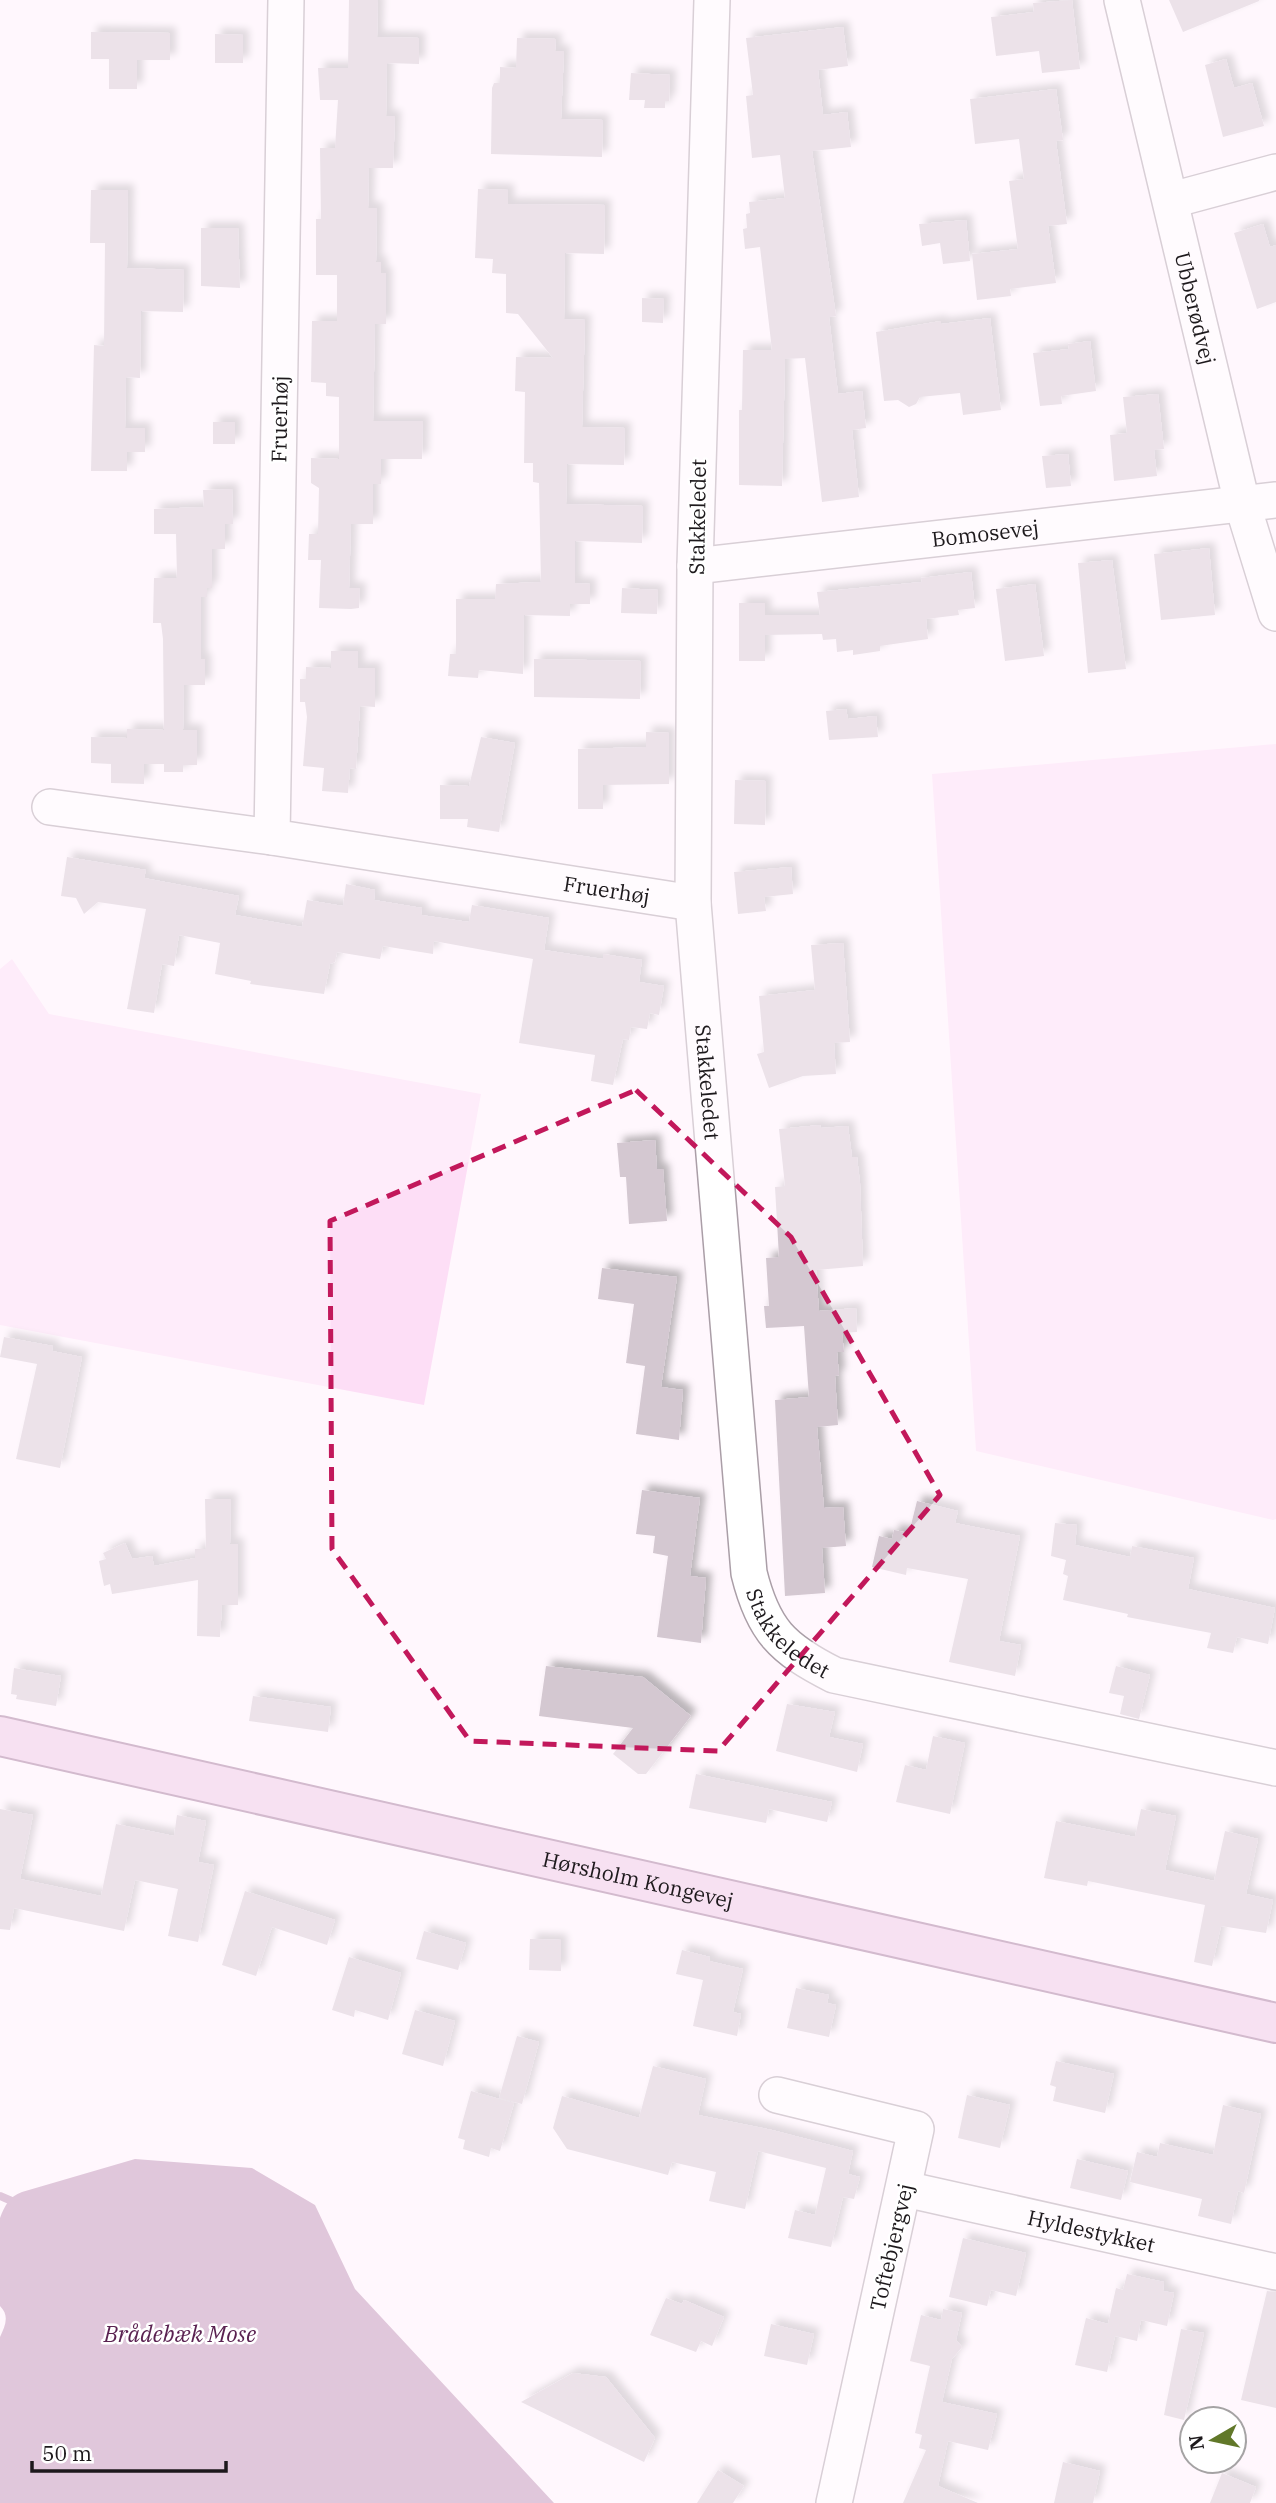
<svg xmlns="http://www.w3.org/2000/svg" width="1276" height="2503" viewBox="0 0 1276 2503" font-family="'IBM Plex Serif',serif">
<defs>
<filter id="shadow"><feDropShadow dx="6" dy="-6" stdDeviation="3.5" flood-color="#0004"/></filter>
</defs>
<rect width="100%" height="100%" fill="#fff7fd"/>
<g fill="#fddef6">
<polygon points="1276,744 1276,1519 1273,1520 976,1451 932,774"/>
<polygon points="12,959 49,1014 481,1094 424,1405 0,1325 0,969"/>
</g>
<path fill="#bb8db1" d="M135 2159 252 2168 315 2205 355 2289 554 2503H0V2337C5 2326 10 2316 0 2306V2218C5 2205 9 2197 22 2192Z"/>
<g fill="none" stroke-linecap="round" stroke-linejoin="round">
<polyline stroke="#bb8db1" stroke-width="8" points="0,2196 14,2202"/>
</g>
<g fill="#d4c8d1" filter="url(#shadow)">
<polygon points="349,0 378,0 377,37 419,38 419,64 387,63 386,116 395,116 393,168 369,168 368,208 377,208 376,262 381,262 381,273 386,273 386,324 375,324 373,421 423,421 422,459 381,459 381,484 373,484 373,524 351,524 349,588 360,588 359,608 351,609 319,608 321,560 308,560 309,534 318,534 319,488 311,483 311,458 339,459 339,397 326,396 326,383 311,382 312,321 337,321 337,275 316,275 316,219 321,219 320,148 335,148 338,100 320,100 318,68 348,68"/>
<polygon points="1072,0 1080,69 1042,73 1039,51 996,56 991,17 1034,12 1033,3"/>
<polygon points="1169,0 1259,0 1259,1 1183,32"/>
<polygon points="843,27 848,66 818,70 823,115 847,112 851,147 812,151 836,316 829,317 838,394 862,391 866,428 852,430 859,497 822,502 805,358 785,359 782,486 739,485 739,410 742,410 743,350 772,350 760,247 745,249 743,229 747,228 746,214 750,213 749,202 785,198 780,155 752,158 746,96 753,95 746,38"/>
<polygon points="91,32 170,33 170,60 137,60 137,89 109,89 109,59 91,59"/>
<polygon points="215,34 243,35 243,63 215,63"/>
<polygon points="517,38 556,39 555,51 564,51 561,119 603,120 602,157 491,154 492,88 494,83 500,83 500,67 516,68"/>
<polygon points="1226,59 1234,88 1252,83 1264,126 1223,137 1205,65"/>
<polygon points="631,73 670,75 669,101 665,101 665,108 644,108 645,100 629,100"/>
<polygon points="1056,89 1063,140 1056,141 1067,224 1048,226 1056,283 1010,289 1011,296 977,300 972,254 1018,249 1009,181 1024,179 1019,139 975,144 970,99"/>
<polygon points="478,189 508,190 508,204 605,205 604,254 565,253 564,319 585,320 582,427 625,428 624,465 567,464 566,504 643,506 642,543 575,541 575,583 590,584 590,604 570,604 570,616 524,615 523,674 479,670 478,678 448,676 450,654 456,654 456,599 495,599 496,584 541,582 539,483 533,482 533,463 524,463 525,392 515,391 516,357 553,358 518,314 506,313 506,274 492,273 493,259 475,258"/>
<polygon points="91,190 128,190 127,268 184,270 183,312 141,311 140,378 126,377 125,428 145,428 145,452 127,452 127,471 91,471 94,345 104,346 105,243 90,243"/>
<polygon points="966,220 970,261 943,264 940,243 922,246 919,224"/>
<polygon points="1263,224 1270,247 1276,245 1276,302 1257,309 1234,233"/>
<polygon points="201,228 238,228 240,288 201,286"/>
<polygon points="642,298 664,299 663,323 642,322"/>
<polygon points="990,318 1001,410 963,415 960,393 920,397 916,404 909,407 898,400 884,401 876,332 941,321 941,324"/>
<polygon points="1090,341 1096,391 1061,396 1062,404 1040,406 1033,353 1069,349 1068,344"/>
<polygon points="1158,394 1164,449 1154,450 1157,476 1114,481 1110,435 1127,433 1123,397"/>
<rect x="213" y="422" width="22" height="22"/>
<polygon points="1068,454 1071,486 1046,488 1042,456"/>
<polygon points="232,489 233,524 225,524 225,549 212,549 212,588 207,588 207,597 201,597 201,659 205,659 205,685 184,685 183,730 197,730 197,765 183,765 183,772 164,772 164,764 144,764 144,784 111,783 111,764 91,763 91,737 127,738 127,729 164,730 163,639 161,623 153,623 154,578 177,578 176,534 154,534 154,509 204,507 203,490"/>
<polygon points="1209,548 1215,615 1161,620 1154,554"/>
<polygon points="1112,560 1126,669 1088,673 1078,563"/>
<polygon points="971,572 975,608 958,610 959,615 926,619 928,639 880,646 880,651 853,655 853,650 837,652 836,639 823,640 822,634 765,635 765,661 739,661 739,603 765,603 765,615 820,615 817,592 922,582 921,578"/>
<polygon points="1035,584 1044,656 1005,661 996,589"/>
<polygon points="622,588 658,590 657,614 621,613"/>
<polygon points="331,651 358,651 358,668 375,668 375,707 360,706 356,769 350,768 348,793 322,791 324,768 303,766 307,717 305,702 300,702 300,679 306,679 306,667 331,668"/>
<polygon points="534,659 641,661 640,699 534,697"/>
<polygon points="846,709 848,719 876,716 878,737 829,740 826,711"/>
<polygon points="646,732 669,733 669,784 603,785 603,809 578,809 578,749 646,747"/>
<polygon points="481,737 515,743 499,832 467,827 468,819 440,819 440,785 469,786"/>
<polygon points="735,780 766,781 765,825 734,824"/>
<polygon points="67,857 146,870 144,878 239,896 235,915 302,927 307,900 343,906 346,884 375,890 374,900 422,908 421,915 469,922 472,905 549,918 544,950 603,959 603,954 642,960 639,982 664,986 659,1015 650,1013 647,1029 631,1027 629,1040 623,1039 613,1085 591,1081 595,1055 519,1043 533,959 434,941 433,954 383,946 380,959 337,952 335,962 330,964 324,994 250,984 251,981 215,974 220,943 179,935 174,966 162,964 154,1013 127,1009 146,909 98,902 84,914 76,898 61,896"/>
<polygon points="791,867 793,894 764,897 766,911 738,914 734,872"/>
<polygon points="843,943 850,1042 834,1043 836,1074 803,1076 769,1088 757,1054 764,1052 759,996 815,990 811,945"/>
<polygon points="820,1125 821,1128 848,1126 852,1157 857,1157 860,1183 863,1266 816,1270 819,1311 856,1308 857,1332 842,1333 844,1352 837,1352 839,1375 835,1376 838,1425 817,1427 824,1508 843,1507 846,1546 822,1548 825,1593 785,1596 775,1400 809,1397 804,1326 766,1328 764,1306 769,1306 766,1258 779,1257 775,1187 785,1186 779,1129"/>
<polygon points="655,1140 657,1169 663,1169 667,1221 629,1224 626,1177 620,1177 617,1143"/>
<polygon points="602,1268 677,1277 661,1387 683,1390 679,1440 636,1434 645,1366 626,1363 634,1304 598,1299"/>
<polygon points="4,1337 53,1346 52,1351 82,1357 60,1468 16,1459 37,1364 0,1357"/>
<polygon points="642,1490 700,1498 690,1576 706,1578 701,1643 657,1637 668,1556 653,1553 655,1536 636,1534"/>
<polygon points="205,1499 231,1499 230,1544 238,1544 238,1605 222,1605 220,1637 197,1636 198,1580 112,1594 110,1584 104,1586 99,1561 106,1559 103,1553 125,1543 132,1559 152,1556 154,1566 195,1558 195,1549 206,1549"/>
<polygon points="917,1501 958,1511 955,1523 1020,1536 999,1641 1021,1645 1015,1676 949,1662 968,1579 907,1568 906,1575 872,1567 879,1536 892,1539 894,1530 909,1533"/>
<polygon points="1055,1523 1077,1525 1075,1545 1130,1557 1132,1546 1194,1558 1188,1589 1275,1608 1268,1644 1237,1637 1233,1653 1207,1648 1211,1633 1127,1617 1128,1614 1063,1600 1068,1576 1063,1574 1066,1560 1051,1556"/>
<polygon points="546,1666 643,1677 691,1716 646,1774 638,1774 613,1754 633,1728 539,1716"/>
<polygon points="1116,1666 1150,1675 1139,1719 1120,1714 1124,1696 1109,1693"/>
<polygon points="14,1668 61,1676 56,1706 16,1699 17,1695 11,1694"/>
<polygon points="253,1696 331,1707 328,1732 249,1721"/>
<polygon points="787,1704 835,1712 829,1737 863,1744 857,1772 776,1751"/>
<polygon points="933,1736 965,1743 950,1814 896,1802 905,1765 926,1770"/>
<polygon points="696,1774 832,1802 827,1822 769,1809 766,1823 689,1808"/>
<polygon points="0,1809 33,1815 20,1879 101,1896 116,1824 174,1836 177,1815 206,1821 198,1862 214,1865 198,1942 168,1936 178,1889 135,1880 124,1931 14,1908 10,1930 0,1929"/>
<polygon points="1141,1809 1176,1816 1165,1870 1214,1881 1225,1831 1258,1839 1246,1894 1273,1900 1266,1933 1221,1926 1212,1966 1194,1962 1205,1905 1088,1881 1087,1886 1044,1878 1056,1821 1135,1837"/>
<polygon points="245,1891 335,1920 327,1945 272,1927 256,1976 222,1965"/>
<polygon points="424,1931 466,1943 458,1970 416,1959"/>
<polygon points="530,1939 561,1940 561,1971 529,1970"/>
<polygon points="682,1950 710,1957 709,1961 743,1969 733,2012 741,2014 737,2036 693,2026 703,1980 676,1974"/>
<polygon points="349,1957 401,1973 388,2020 355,2010 354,2017 332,2010"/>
<polygon points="796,1988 829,1995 827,2003 836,2005 829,2037 787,2028"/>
<polygon points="415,2010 455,2021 443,2066 402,2054"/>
<polygon points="517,2036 539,2042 522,2104 499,2098"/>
<polygon points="1056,2061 1114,2074 1105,2113 1053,2101 1056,2087 1050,2085"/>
<polygon points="653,2066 706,2079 698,2115 772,2130 853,2151 848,2174 860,2177 854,2199 843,2197 831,2247 788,2238 795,2210 815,2215 826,2168 758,2151 745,2209 709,2201 716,2172 672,2162 668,2175 567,2149 553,2128 562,2096 639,2118"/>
<polygon points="471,2091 514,2103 500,2151 491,2148 489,2157 463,2149 465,2140 458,2138"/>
<polygon points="967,2095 1010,2105 1000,2148 958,2138"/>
<polygon points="1223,2105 1261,2114 1244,2193 1238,2191 1231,2224 1198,2216 1202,2199 1130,2182 1137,2152 1157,2157 1160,2143 1213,2155"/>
<polygon points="1077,2159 1128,2171 1121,2200 1070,2188"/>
<polygon points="963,2238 1026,2253 1016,2296 991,2290 987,2306 949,2297"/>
<polygon points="1127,2274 1164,2282 1163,2291 1174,2293 1167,2326 1141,2320 1137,2341 1115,2336 1107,2372 1075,2365 1086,2318 1108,2324 1116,2288 1123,2290"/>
<polygon points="1267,2291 1276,2292 1276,2408 1241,2400"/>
<polygon points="666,2298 682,2304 684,2300 724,2317 712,2346 701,2341 696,2352 650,2335"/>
<polygon points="943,2309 962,2313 956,2340 962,2347 952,2359 942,2402 997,2414 988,2450 948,2441 938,2486 978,2503 903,2503 926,2450 919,2448 922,2435 915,2433 930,2366 910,2361 921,2315 941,2320"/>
<polygon points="771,2324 814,2334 807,2365 764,2356"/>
<polygon points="1181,2329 1204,2333 1184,2420 1164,2415"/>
<polygon points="573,2373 606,2377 655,2438 644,2462 521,2402"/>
<polygon points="1063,2462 1100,2471 1093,2503 1054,2503"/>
<polygon points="718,2470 744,2486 733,2503 697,2503"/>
<polygon points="1222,2473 1256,2487 1250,2503 1210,2503"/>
</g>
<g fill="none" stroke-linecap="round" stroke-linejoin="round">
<g stroke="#aa9ea7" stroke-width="38">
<g id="minor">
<path id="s1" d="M286 0 272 837 693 903"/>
<path id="s2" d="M712 0 695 566 693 903 749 1573C763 1630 782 1649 834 1675L1276 1768"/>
<path id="s3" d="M1122 0 1242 503 1276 613"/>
<polyline points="1172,200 1276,172"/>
<path id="s4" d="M695 566 1276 500"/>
<polyline points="50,807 272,837"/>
<polyline points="777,2095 916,2129 834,2503"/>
<path id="s5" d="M905 2189 1276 2272"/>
</g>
</g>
<g stroke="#9d7094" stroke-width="42">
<g id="major">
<path id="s6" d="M0 1736 1276 2023"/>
</g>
</g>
<use href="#minor" stroke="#fff" stroke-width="35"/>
<use href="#major" stroke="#eec5e5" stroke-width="38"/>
</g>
<path d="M0 0H1276V2503H0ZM636 1090 791 1237 940 1495 718 1751 470 1741 332 1549 330 1221Z" fill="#fff7fd" fill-opacity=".55" fill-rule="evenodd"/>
<path fill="none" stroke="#c2185b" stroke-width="5" stroke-dasharray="14 9" stroke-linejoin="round" d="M636 1090 791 1237 940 1495 718 1751 470 1741 332 1549 330 1221Z"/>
<g text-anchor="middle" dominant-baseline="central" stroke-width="5" stroke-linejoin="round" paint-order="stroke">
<g font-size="21" fill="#1d191c" stroke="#fff">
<text stroke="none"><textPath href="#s3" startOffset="317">Ubberødvej</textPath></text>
<text transform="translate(279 419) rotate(-89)">Fruerhøj</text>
<text transform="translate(697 517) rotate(-89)">Stakkeledet</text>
<text stroke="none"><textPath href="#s4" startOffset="292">Bomosevej</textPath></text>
<text stroke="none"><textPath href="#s1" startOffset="1176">Fruerhøj</textPath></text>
<text stroke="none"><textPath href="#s2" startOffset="1083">Stakkeledet</textPath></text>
<text stroke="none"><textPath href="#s2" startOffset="1650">Stakkeledet</textPath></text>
<text stroke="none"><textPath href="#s6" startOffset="654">Hørsholm Kongevej</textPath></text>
<text stroke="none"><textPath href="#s5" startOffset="191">Hyldestykket</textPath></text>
<text transform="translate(891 2247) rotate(-77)">Toftebjergvej</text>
</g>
<g font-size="23" font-style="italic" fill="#5a2251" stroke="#fff">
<text x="180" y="2333">Brådebæk Mose</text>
</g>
</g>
<g transform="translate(1213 2440) rotate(261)"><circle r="33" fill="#ffffff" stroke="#a5a3a4" stroke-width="2"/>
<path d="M0-5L12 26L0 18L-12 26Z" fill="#617829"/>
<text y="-10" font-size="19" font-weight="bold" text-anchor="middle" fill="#1d191c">N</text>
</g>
<path d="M32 2461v10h194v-10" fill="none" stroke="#1d191c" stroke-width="3.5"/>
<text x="42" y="2461" font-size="21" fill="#1d191c" stroke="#ffffff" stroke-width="5" paint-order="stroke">50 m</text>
</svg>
